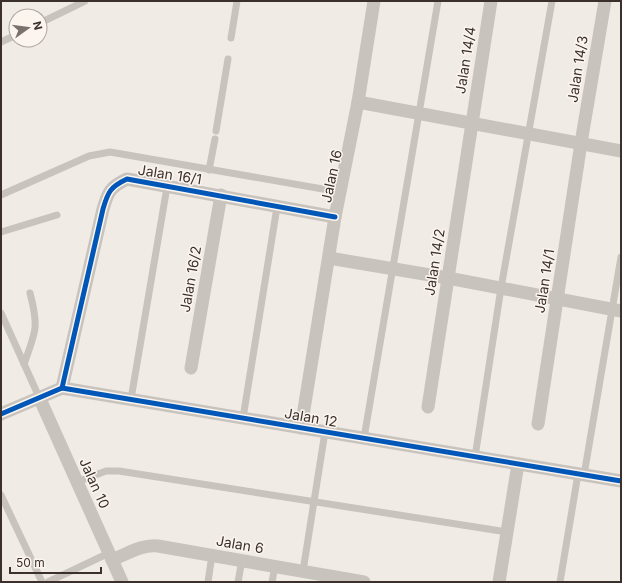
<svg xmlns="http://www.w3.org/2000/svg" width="622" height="583" viewBox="0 0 622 583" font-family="Inter,sans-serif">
<rect width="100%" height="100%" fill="#f0ebe5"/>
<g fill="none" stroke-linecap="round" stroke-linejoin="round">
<g stroke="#c9c3be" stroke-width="7">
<polyline points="40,23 85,1"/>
<polyline points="231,38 237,1"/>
<polyline points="1,42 16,35"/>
<polyline points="216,131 228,59"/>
<polyline points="209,170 215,139"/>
<polyline points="1,195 89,156 110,152 340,192"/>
<polyline points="1,232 57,215"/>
<polyline points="1,313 39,397"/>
<path d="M24 364C36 331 39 327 30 293"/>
<polyline points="131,399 167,187"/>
<polyline points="243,418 277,207"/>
<polyline points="364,438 438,1"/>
<polyline points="475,457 501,288 552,1"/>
<polyline points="584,475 621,257"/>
<polyline points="77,482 106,471 119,471 507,532"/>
<polyline points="1,495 42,582"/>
<polyline points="303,571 325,432"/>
<polyline points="48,582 109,553"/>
<polyline points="208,582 212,555"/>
<polyline points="238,582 242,560"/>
<polyline points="272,582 275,566"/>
<polyline points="560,582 578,474"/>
</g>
<g stroke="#c9c3be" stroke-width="13">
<polyline points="358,102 621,151"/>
<polyline points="329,258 448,278 621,311"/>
<polyline points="191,368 221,195"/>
<path d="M62 388 103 209C108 192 110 187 127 179L335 217"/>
<polyline points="39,397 122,582"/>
<polyline points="428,407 491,1"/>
<polyline points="1,414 62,388 621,481"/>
<polyline points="538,424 581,143 605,1"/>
<polyline points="301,428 335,217 358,102 374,1"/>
<path d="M112 560C127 554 142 544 158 546L364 582"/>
<polyline points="499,582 518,464"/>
</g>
<g stroke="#fbf5ee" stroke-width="8">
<g id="cycleway">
<path d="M62 388 103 209C108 192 110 187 127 179L335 217"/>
<polyline points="1,414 62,388 621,481"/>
</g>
</g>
<use href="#cycleway" stroke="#0057b8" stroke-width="5"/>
</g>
<g text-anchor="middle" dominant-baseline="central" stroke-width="3" stroke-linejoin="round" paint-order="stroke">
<g font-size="14" fill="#3b302b" stroke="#fbf5ee">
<text transform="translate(465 60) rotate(-81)">Jalan 14/4</text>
<text transform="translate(577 69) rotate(-81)">Jalan 14/3</text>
<text transform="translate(170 174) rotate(9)">Jalan 16/1</text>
<text transform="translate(331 176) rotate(-78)">Jalan 16</text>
<text transform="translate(434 262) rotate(-81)">Jalan 14/2</text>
<text transform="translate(190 279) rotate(-80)">Jalan 16/2</text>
<text transform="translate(544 281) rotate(-81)">Jalan 14/1</text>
<text transform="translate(311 417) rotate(10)">Jalan 12</text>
<text transform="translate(95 483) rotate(66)">Jalan 10</text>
<text transform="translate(240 544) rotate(10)">Jalan 6</text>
</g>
</g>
<rect width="622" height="583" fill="none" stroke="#3b302b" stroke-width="4"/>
<g transform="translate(28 28) rotate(76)"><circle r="19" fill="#fbf5ee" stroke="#aea6a0"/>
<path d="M0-3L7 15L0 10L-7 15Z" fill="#7a716c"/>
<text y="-6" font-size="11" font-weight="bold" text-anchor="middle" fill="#3b302b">N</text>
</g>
<path d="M10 567v6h91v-6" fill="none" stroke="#3b302b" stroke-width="2"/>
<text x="16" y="567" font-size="12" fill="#3b302b" stroke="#fbf5ee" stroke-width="3" paint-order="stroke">50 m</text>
</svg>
